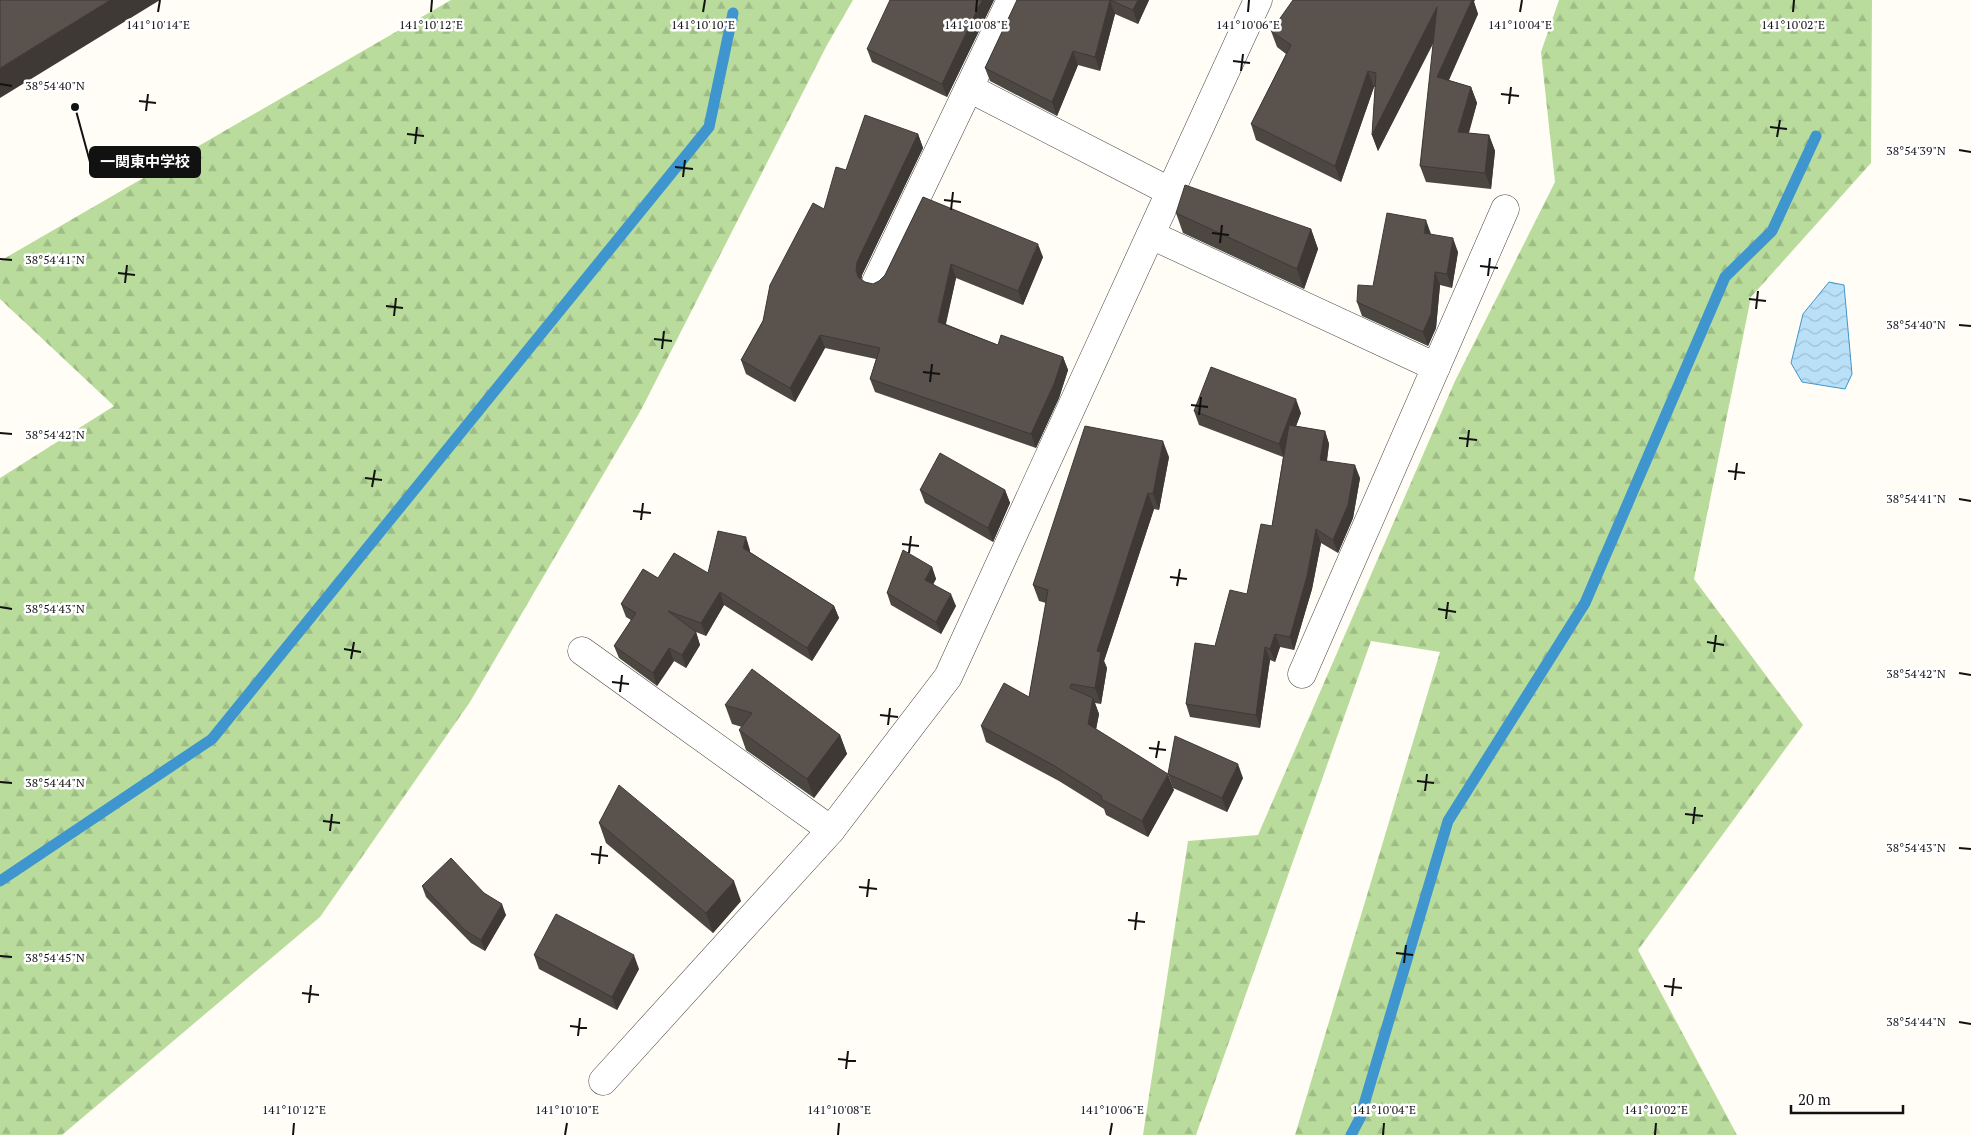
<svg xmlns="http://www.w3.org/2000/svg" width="1971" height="1135" viewBox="0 0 1971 1135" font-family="'PT Serif','Noto Sans JP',serif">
<defs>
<pattern id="forest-firs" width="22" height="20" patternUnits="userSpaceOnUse" patternTransform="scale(1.25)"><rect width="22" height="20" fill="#b9dc9c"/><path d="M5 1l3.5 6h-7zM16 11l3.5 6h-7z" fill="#9ebc85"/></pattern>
<pattern id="water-waves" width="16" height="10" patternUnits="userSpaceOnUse" patternTransform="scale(1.25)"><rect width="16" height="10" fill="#b9e0f7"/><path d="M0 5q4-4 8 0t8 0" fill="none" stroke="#9ebfd3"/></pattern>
</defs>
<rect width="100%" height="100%" fill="#fffdf5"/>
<g fill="url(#forest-firs)">
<polygon points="451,0 853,0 827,45 641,410 470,702 320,917 62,1135 0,1135 0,478 114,406 0,299 0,261"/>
<polygon points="1559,0 1872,0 1871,163 1751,297 1694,579 1803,725 1638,950 1737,1135 1295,1135 1440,652 1371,641 1196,1135 1143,1135 1188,841 1258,835 1455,381 1555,182 1541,52"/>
</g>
<polygon fill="url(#water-waves)" stroke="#3f96cf" points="1829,282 1844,285 1852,374 1845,389 1802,382 1791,363 1803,314"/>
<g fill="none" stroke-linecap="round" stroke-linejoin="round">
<g stroke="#3f96cf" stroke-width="11">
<polyline points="0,881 212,739 709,127 733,13"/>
<polyline points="1351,1135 1360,1118 1448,821 1585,603 1725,277 1772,231 1816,136"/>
</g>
<g stroke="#444" stroke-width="29">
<g id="street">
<polyline points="969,88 1171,192"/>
<polyline points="1151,235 1436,367"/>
<polyline points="876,282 1011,0"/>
<polyline points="582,651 831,830"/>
<polyline points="1302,674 1505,209"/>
<polyline points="603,1081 831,830 948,677 1258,0"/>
</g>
</g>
<use href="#street" stroke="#fff" stroke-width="28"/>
</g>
<g fill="#4d4742">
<polygon points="994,0 947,97 872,62 867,49"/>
<polygon points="1017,0 1149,0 1138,24 1115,14 1100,71 1078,65 1057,116 990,81 985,68"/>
<polygon points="1474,2 1478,14 1449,80 1471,87 1477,103 1469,133 1489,135 1495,151 1491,189 1426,182 1420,166 1434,42 1378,151 1372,135 1375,87 1374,87 1341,182 1256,140 1251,124 1286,54 1277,47 1271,31"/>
<polygon points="918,134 923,148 862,275 861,280 865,282 873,284 879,281 885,275 923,197 1043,257 1023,305 956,278 946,324 998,345 1063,357 1068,370 1059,398 1036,448 875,392 870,379 876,359 825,348 795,402 746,374 741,360 846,170"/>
<polygon points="1176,213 1311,229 1318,249 1304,289 1183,233"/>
<polygon points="1431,234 1458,252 1452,288 1440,285 1436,328 1428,346 1362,316 1357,302"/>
<polygon points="1194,411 1301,413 1296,426 1325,431 1329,444 1327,461 1360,478 1353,518 1338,553 1321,543 1312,589 1294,650 1280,647 1275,662 1270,660 1260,728 1190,717 1186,704 1215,646 1247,594 1272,526 1283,457 1199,425"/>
<polygon points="1169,457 1159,510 1154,509 1104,661 1107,668 1101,704 1095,703 1099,714 1096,729 1174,790 1148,837 1106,815 1104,809 1059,781 986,742 981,726 1029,697 1046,603 1039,601 1033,585"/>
<polygon points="920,490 1005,490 1010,503 993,542 925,503"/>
<polygon points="750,550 750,552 834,606 839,618 812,661 724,605 706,636 696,632 700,645 686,668 674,661 657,686 619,658 614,646 631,620 626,617 621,604 658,578 708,573"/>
<polygon points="932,567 936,579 933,584 956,606 941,634 891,605 887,593"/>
<polygon points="725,705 840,735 847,754 814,798 746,750 739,730 742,727 732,724"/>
<polygon points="1168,774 1243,778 1227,812 1173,788"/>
<polygon points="599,823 741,901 713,933 606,843"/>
<polygon points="422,886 484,893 506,915 485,951 471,943 426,897"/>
<polygon points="534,955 639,969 617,1010 539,969"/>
</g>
<g fill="#3f3936">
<polygon points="110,0 160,0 0,98 0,68"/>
<polygon points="982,0 994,0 947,97 942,84"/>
<polygon points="1110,0 1115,14 1100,71 1095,57"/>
<polygon points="1138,0 1149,0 1138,24 1133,10"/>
<polygon points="1467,0 1475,0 1474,2 1478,14 1443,93 1437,77"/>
<polygon points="1437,7 1443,23 1378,151 1372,135"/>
<polygon points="1073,51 1078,65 1057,116 1052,102"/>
<polygon points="1368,71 1374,87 1341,182 1335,166"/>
<polygon points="1471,87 1477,103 1464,148 1458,132"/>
<polygon points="918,134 923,148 862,275 861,284 856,270 857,262"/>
<polygon points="1489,135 1495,151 1491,189 1485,173"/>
<polygon points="1426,220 1431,234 1429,246 1424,233"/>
<polygon points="1311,229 1318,249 1304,289 1297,269"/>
<polygon points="1453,238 1458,252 1452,288 1447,274"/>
<polygon points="1038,244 1043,257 1023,305 1018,291"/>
<polygon points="951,264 956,278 943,335 938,322"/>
<polygon points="1435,272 1440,285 1436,328 1428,346 1423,332"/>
<polygon points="820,335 825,348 795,402 790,388"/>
<polygon points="1063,357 1068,370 1059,398 1036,448 1031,434"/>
<polygon points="1296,399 1301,413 1284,458 1279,444"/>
<polygon points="1325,431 1329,444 1325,473 1320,460"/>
<polygon points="1163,441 1169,457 1159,510 1153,494"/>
<polygon points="1355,465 1360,478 1353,518 1338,553 1333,540"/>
<polygon points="1005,490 1010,503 993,542 988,528"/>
<polygon points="1148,493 1154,509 1104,661 1107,668 1101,704 1095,688 1097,651"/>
<polygon points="1316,529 1321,543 1312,589 1294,650 1290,637"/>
<polygon points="746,537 750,550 748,560 743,548"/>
<polygon points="932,567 936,579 929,592 925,580"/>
<polygon points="720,592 724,605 706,636 701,623"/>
<polygon points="951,594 956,606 941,634 936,622"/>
<polygon points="834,606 839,618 812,661 807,648"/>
<polygon points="696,632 700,645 686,668 682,655"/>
<polygon points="1275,634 1280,647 1275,662 1270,649"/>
<polygon points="1265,647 1270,660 1260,728 1256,715"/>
<polygon points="669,648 674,661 657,686 653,673"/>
<polygon points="1093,698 1099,714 1094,740 1088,724"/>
<polygon points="840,735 847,754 814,798 807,779"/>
<polygon points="1238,764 1243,778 1227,812 1222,798"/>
<polygon points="1168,774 1174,790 1148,837 1142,821"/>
<polygon points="734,881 741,901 713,933 706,913"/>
<polygon points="502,904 506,915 485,951 481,940"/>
<polygon points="634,955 639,969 617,1010 612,997"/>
</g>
<g fill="#5a524d" stroke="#3f3936">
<polygon points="0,0 110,0 0,68"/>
<polygon points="890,0 982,0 942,84 867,49"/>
<polygon points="1017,0 1138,0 1133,10 1110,0 1095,57 1073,51 1052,102 985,68"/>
<polygon points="1293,0 1472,0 1437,77 1471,87 1458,132 1489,135 1485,173 1420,166 1437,7 1372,135 1376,73 1368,71 1335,166 1251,124 1291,45 1271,31"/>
<polygon points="865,115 918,134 857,262 856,270 858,277 865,282 873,284 879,281 885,275 923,197 1038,244 1018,291 951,264 938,322 998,345 1001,335 1063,357 1054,384 1031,434 870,379 880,348 820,335 790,388 741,360 763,321 770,285 813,203 824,209 836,167 846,170"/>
<polygon points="1185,185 1311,229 1297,269 1176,213"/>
<polygon points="1387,213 1426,220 1424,233 1453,238 1447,274 1435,272 1431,314 1423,332 1357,302 1358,285 1373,286"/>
<polygon points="1211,367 1296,399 1279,444 1194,411"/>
<polygon points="1289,425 1325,431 1320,460 1355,465 1348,505 1333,540 1316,529 1307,576 1290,637 1275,634 1270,649 1265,647 1256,715 1186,704 1195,643 1215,646 1230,590 1247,594 1261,524 1272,526"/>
<polygon points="1085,426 1163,441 1153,494 1148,493 1097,651 1101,652 1095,688 1071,684 1070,688 1093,698 1088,724 1168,774 1142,821 1101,799 1102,796 1053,765 981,726 1004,683 1029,697 1048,590 1033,585"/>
<polygon points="940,453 1005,490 988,528 920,490"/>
<polygon points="718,531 746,537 743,548 834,606 807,648 720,592 701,623 668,611 696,632 682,655 669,648 653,673 614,646 636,613 621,604 643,569 658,578 674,553 708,573"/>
<polygon points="903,550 932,567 925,580 951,594 936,622 887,593"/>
<polygon points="752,669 840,735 807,779 739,730 752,713 725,705"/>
<polygon points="1175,736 1238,764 1222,798 1168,774"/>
<polygon points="619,785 734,881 706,913 599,823"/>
<polygon points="451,858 484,893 502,904 481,940 466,931 422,886"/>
<polygon points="556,914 634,955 612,997 534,955"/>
</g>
<path fill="none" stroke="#111" stroke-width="2" d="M158 12 160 0M431 12 432 0M703 12 705 0M976 12 977 0M1248 12 1249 0M1520 12 1522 0M1793 12 1794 0M1233 61 1250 63M1241 71 1243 54M0 84 12 86M1501 94 1519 96M139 101 156 103M1509 104 1511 87M146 111 148 94M1770 127 1787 129M407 134 424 136M1777 137 1780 120M415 144 417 127M1959 150 1971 152M675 167 693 169M683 177 685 160M944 200 961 202M951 210 953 192M1212 233 1229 235M1220 243 1222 225M0 259 12 260M1480 266 1498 268M118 273 135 275M1488 276 1490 258M125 283 127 265M1749 299 1766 301M386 306 403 308M1756 309 1758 291M394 316 396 298M1959 325 1971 326M654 339 672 341M662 349 664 331M923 372 940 374M930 382 932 364M1191 405 1208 407M1199 415 1201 397M0 433 12 434M1459 438 1477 440M1467 447 1469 430M1728 471 1745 473M365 478 382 480M1735 480 1737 463M372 487 375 470M1959 499 1971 501M633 511 651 513M641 520 643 503M902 544 919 546M909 553 911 536M1170 577 1187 579M1177 586 1180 569M0 607 12 609M1438 609 1456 612M1446 619 1448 602M1707 642 1724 645M344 649 361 652M1714 652 1716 635M351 659 354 642M1959 673 1971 675M612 682 629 684M620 692 622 675M880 715 898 717M888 725 890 708M1149 748 1166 750M1156 758 1159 741M1417 781 1434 783M0 782 12 783M1425 791 1427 774M1685 814 1703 816M323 821 340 823M1693 824 1695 807M330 831 332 814M1959 848 1971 849M591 854 608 856M599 864 601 846M859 887 877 889M867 897 869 879M1128 920 1145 922M1135 930 1137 912M1396 953 1413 955M0 956 12 957M1404 963 1406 945M1664 986 1682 988M302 993 319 995M1672 996 1674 978M309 1003 311 985M1959 1022 1971 1024M570 1026 587 1028M578 1036 580 1018M838 1059 856 1061M846 1069 848 1051M293 1135 294 1123M565 1135 567 1123M838 1135 839 1123M1110 1135 1112 1123M1383 1135 1384 1123M1655 1135 1656 1123"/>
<g font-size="12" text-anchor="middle" fill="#111" stroke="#fff" stroke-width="5" stroke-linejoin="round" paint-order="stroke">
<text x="158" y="29">141°10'14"E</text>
<text x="431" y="29">141°10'12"E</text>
<text x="703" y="29">141°10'10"E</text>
<text x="976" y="29">141°10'08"E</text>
<text x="1248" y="29">141°10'06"E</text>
<text x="1520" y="29">141°10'04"E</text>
<text x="1793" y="29">141°10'02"E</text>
<text x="55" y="90">38°54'40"N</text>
<text x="1916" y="155">38°54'39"N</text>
<text x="55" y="264">38°54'41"N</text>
<text x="1916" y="329">38°54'40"N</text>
<text x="55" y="439">38°54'42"N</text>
<text x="1916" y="503">38°54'41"N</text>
<text x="55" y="613">38°54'43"N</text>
<text x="1916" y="678">38°54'42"N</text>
<text x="55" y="787">38°54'44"N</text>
<text x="1916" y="852">38°54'43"N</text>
<text x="55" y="962">38°54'45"N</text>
<text x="1916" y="1026">38°54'44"N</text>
<text x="294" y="1114">141°10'12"E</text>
<text x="567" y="1114">141°10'10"E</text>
<text x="839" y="1114">141°10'08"E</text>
<text x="1112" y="1114">141°10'06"E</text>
<text x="1384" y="1114">141°10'04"E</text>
<text x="1656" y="1114">141°10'02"E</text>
</g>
<path fill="none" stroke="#111" stroke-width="2" d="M75 107L90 162"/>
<circle fill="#111" stroke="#fff" stroke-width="2" cx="75" cy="107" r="5"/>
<rect fill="#111" stroke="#111" stroke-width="2" x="90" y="147" width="110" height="30" rx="5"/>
<g font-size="15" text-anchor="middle" font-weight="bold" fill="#fff">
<text x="145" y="167">一関東中学校</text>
</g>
<path d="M1791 1105v8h112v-8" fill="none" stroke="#111111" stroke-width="2.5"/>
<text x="1798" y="1105" font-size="15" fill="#111111" stroke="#ffffff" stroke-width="4" paint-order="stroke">20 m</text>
</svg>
